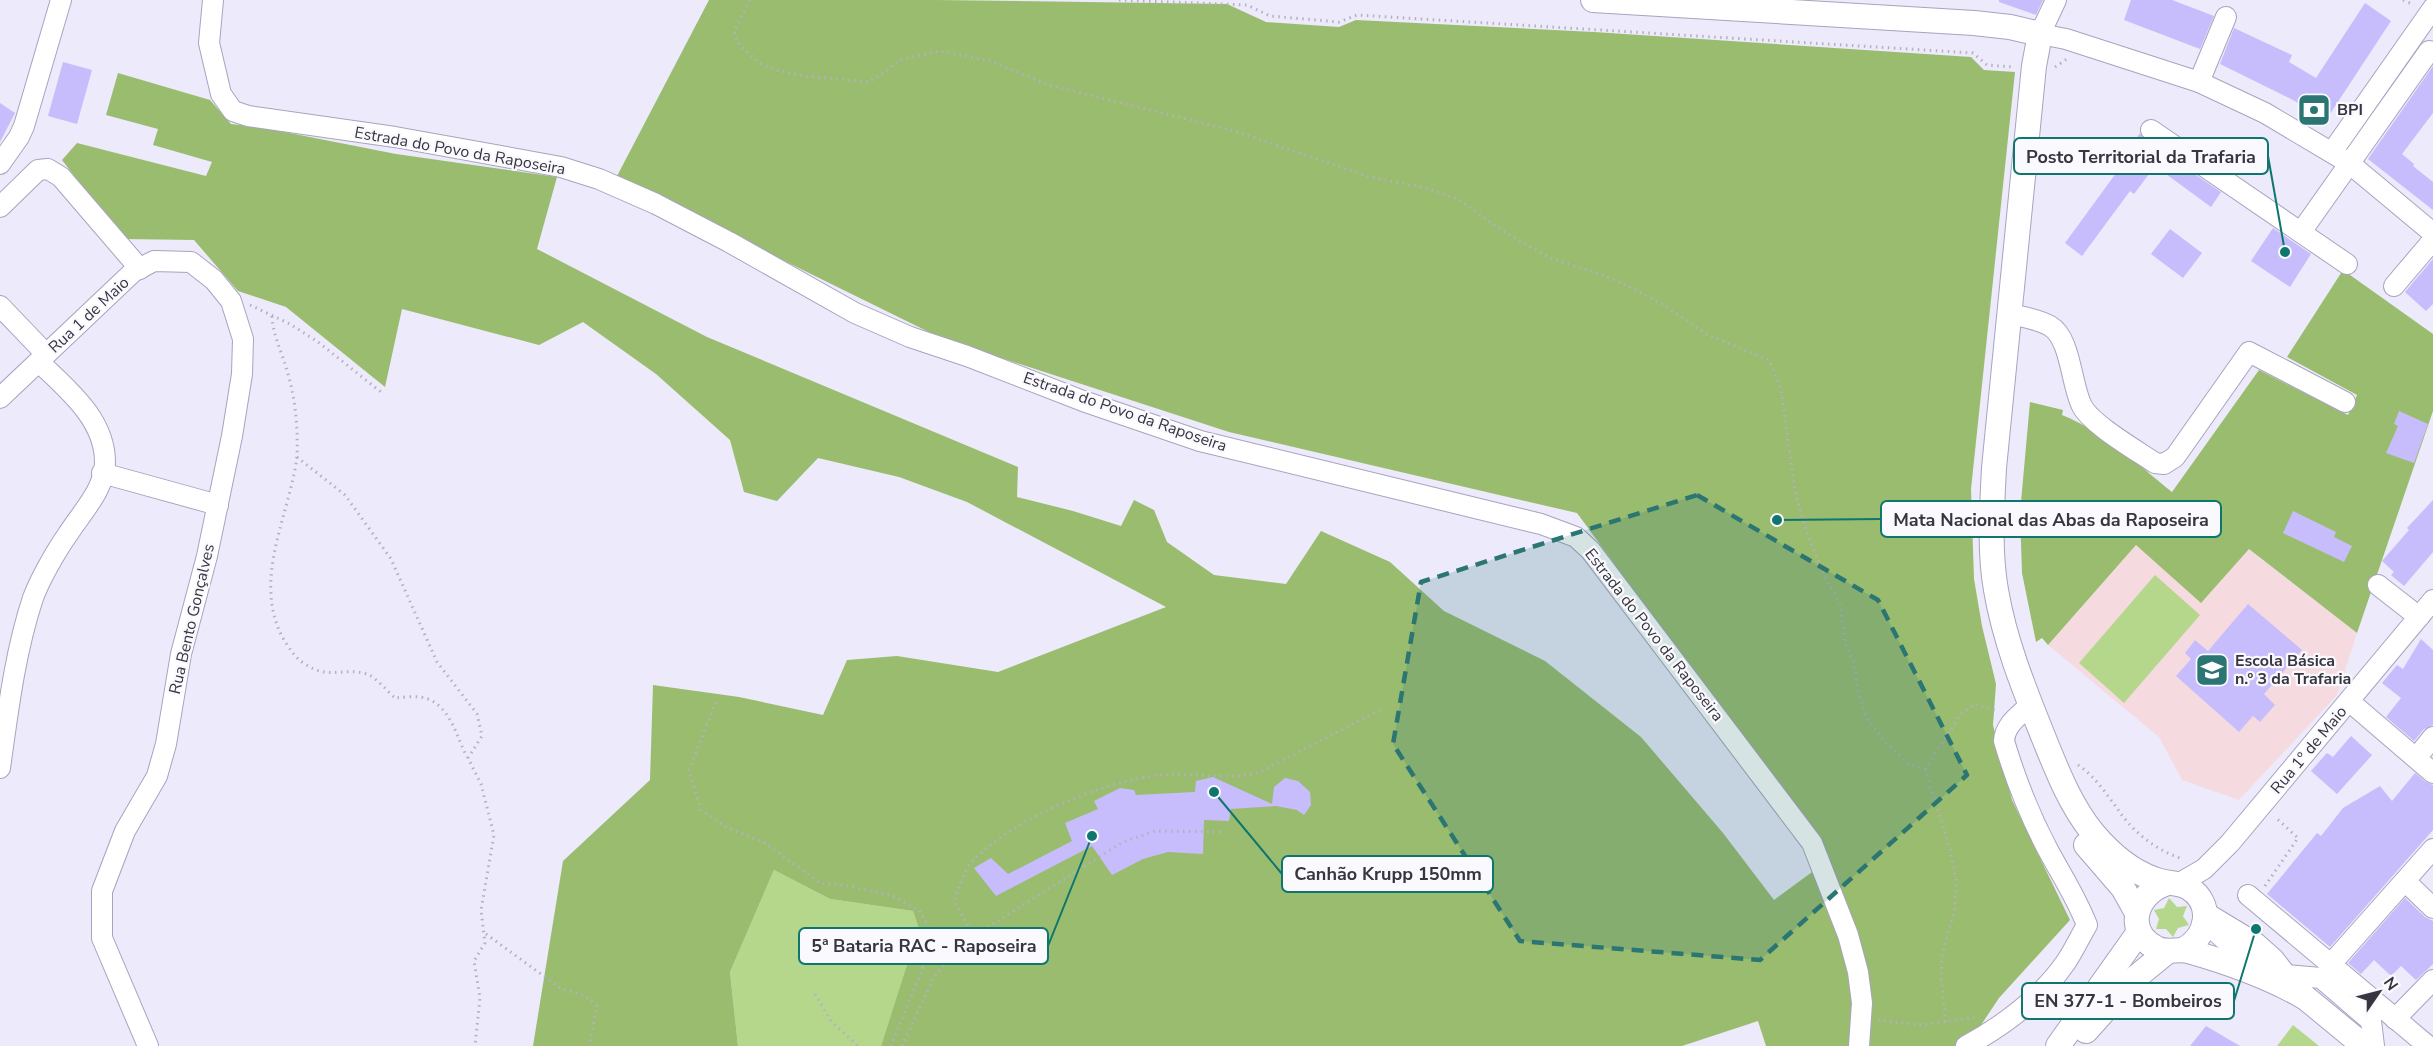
<svg xmlns="http://www.w3.org/2000/svg" width="2433" height="1046" viewBox="0 0 2433 1046" font-family="'Nunito Sans',sans-serif">
<rect width="100%" height="100%" fill="#eceafb"/>
<polygon fill="#f5dbe0" points="2136,545 2249,549 2357,633 2337,695 2239,800 2182,780 2159,737 2048,645"/>
<g fill="#b5d78c">
<polygon points="2155,575 2200,615 2124,703 2079,663"/>
<polygon points="774,870 830,899 913,911 920,928 881,1046 738,1046 730,972"/>
<polygon points="2169,898 2177,907 2187,906 2183,916 2189,925 2178,928 2173,937 2166,929 2156,929 2159,919 2154,910 2164,908"/>
<polygon points="2293,1025 2319,1046 2277,1046"/>
</g>
<g fill="#9abc6f">
<polygon points="709,0 937,0 1227,4 1266,22 1339,27 1356,20 1594,32 1971,57 1984,70 2015,72 1971,489 1974,579 1982,626 1996,684 1993,725 2012,800 2070,920 1999,998 1967,1046 1766,1046 1758,1021 1682,1046 881,1046 919,928 913,911 830,899 774,870 730,972 738,1046 533,1046 563,861 650,780 653,685 739,697 823,715 847,660 897,656 998,672 1166,607 967,502 899,477 818,458 777,501 744,492 730,440 656,374 583,322 539,345 402,309 385,387 286,307 238,291 194,240 123,239 62,160 77,143 206,176 212,162 153,145 158,129 106,115 118,73 210,100 231,124 259,127 396,154 557,177 537,249 707,337 1018,467 1017,497 1073,511 1121,526 1134,500 1154,510 1167,542 1214,575 1286,584 1321,531 1390,562 1444,611 1545,661 1641,737 1723,833 1774,900 1823,864 1829,856 1577,513 1229,432 943,339 616,178"/>
<path d="M2343 270 2433 334V411L2357 633 2249 549 2201 603 2136 545 2048 645 2042 638 2036 642 2022 573 2020 513 2030 402 2063 410 2062 415C2104 432 2137 464 2172 492L2259 370 2348 415 2357 395 2287 357Z"/>
</g>
<g fill="#c8bdfc">
<polygon points="1999,0 2043,0 2036,15 1999,2"/>
<polygon points="2131,0 2172,0 2214,16 2200,49 2124,20"/>
<polygon points="2365,3 2391,21 2326,120 2293,100 2220,64 2234,28 2292,55 2289,62 2316,78"/>
<polygon points="63,62 92,70 77,124 48,116"/>
<polygon points="2433,66 2433,113 2402,154 2414,164 2413,166 2433,182 2433,210 2368,159"/>
<polygon points="0,103 15,113 0,142"/>
<polygon points="2140,133 2144,140 2221,192 2211,207 2155,166 2134,194 2130,191 2082,256 2065,243 2133,150 2130,148"/>
<polygon points="2273,228 2311,254 2290,287 2251,261"/>
<polygon points="2170,229 2202,253 2183,278 2151,254"/>
<polygon points="2433,259 2433,304 2426,311 2405,292"/>
<polygon points="2399,411 2428,424 2414,463 2386,453 2398,426 2394,424"/>
<polygon points="2433,500 2433,552 2404,586 2391,575 2394,572 2382,561 2409,530 2407,528"/>
<polygon points="2293,511 2336,532 2334,537 2352,546 2344,562 2283,533"/>
<polygon points="2248,604 2302,650 2264,694 2275,705 2260,722 2253,716 2239,732 2176,676 2191,659 2185,653 2195,640 2208,651"/>
<polygon points="2421,639 2433,650 2433,725 2424,729 2414,741 2386,717 2401,698 2382,683 2397,665 2403,669"/>
<polygon points="2351,736 2372,755 2337,794 2311,771 2327,753 2333,757"/>
<polygon points="2415,773 2426,782 2433,785 2433,830 2330,947 2267,894 2317,833 2321,836 2343,808 2380,786 2392,801"/>
<polygon points="1213,777 1272,804 1274,787 1285,778 1298,781 1310,792 1311,805 1304,815 1297,810 1276,806 1231,809 1229,821 1204,820 1203,854 1168,852 1143,859 1112,875 1092,846 996,896 974,868 991,858 1008,874 1072,841 1065,823 1098,809 1094,801 1120,788 1134,790 1136,795 1195,792 1196,781"/>
<polygon points="2405,898 2425,917 2433,921 2433,964 2416,980 2401,966 2391,976 2374,960 2361,974 2348,963"/>
<polygon points="2206,1026 2240,1046 2190,1046"/>
</g>
<g fill="none" stroke-linecap="round" stroke-linejoin="round">
<g stroke="#a8a3bf" stroke-width="22">
<g id="minor">
<polyline points="213,0 209,43 221,94 233,111 248,116 395,137 561,167 599,179 656,204 729,242 855,313 910,337 967,356 1083,401 1200,441 1541,524 1576,537 1591,551 1812,843 1848,935 1858,972 1862,1003 1859,1046"/>
<polyline points="2056,0 2040,34 2066,39 2199,82 2265,113 2349,163 2433,233"/>
<polyline points="2199,82 2226,17"/>
<polyline points="2151,130 2347,264"/>
<polyline points="2332,152 2433,8"/>
<polyline points="0,164 19,137 24,126 61,0"/>
<polyline points="0,207 38,170 48,169 61,177 140,269"/>
<polyline points="2301,232 2429,51"/>
<polyline points="2394,286 2433,240"/>
<polyline points="0,306 46,354"/>
<path d="M2010 314C2023 317 2038 319 2050 326 2071 338 2071 385 2082 406 2091 424 2136 450 2155 463L2164 464 2175 457 2249 352 2345 402"/>
<polyline points="0,398 133,272 154,261 191,262 214,280 231,301 243,339 242,374 232,436 207,556 181,654 166,744 157,776 125,831 102,891 102,938 148,1046"/>
<polyline points="102,473 218,505"/>
<polyline points="2378,585 2419,617"/>
<polyline points="2349,701 2433,773"/>
<polyline points="2416,758 2433,737"/>
<path d="M0 768C8 711 15 652 33 598 40 579 56 551 68 534 82 512 105 489 105 462 105 419 67 389 39 362"/>
<polyline points="2405,881 2433,908"/>
<polyline points="2178,884 2204,869 2230,843 2433,600"/>
<polyline points="2248,895 2428,1046"/>
<polyline points="2208,914 2256,943 2274,959 2291,981"/>
<polyline points="2331,964 2433,849"/>
<polyline points="2286,975 2321,978 2371,1021 2374,1046"/>
<polyline points="2395,1019 2433,980"/>
<path d="M1966 1046C2003 1026 2042 997 2066 962 2074 950 2080 937 2087 925 2076 897 2062 876 2048 850 2030 816 2015 778 2004 741 2005 724 2019 716 2031 704"/>
</g>
</g>
<g stroke="#a8a3bf" stroke-width="26">
<g id="major">
<path d="M1593 0 1974 23 2010 27 2040 34 2034 66 1994 468C1992 508 1989 551 1996 590 2005 643 2025 691 2045 741 2058 773 2071 806 2093 833 2109 852 2131 871 2154 879 2165 884 2179 882 2189 888 2214 904 2208 937 2183 950"/>
<polyline points="2086,845 2123,888 2137,913"/>
<path d="M2168 883C2136 892 2123 931 2156 948 2167 954 2177 948 2188 951 2227 962 2269 977 2304 997"/>
<polyline points="2206,920 2239,950 2296,990 2364,1046"/>
<polyline points="2086,1031 2129,983 2168,951"/>
<polyline points="2058,1046 2139,932"/>
</g>
</g>
<g stroke="#b3b1c0" stroke-width="3" stroke-dasharray="1.5 4.5" stroke-linecap="butt">
<polyline points="750,0 734,31 737,42 759,63 776,70 804,76 868,82 885,72 899,60 940,51 990,61 1049,85 1235,131 1370,177 1422,187 1458,199 1501,230 1552,259 1600,274 1632,288 1667,307 1708,335 1769,360 1781,389 1795,492 1808,536 1827,581 1840,603 1845,644 1854,662 1857,686 1866,717 1886,743 1910,765 1925,769"/>
<polyline points="1119,0 1247,5 1270,16 1339,22 1357,15 1973,53 1987,65 2013,67"/>
<polyline points="2403,0 2414,5"/>
<polyline points="2055,67 2067,59"/>
<polyline points="250,305 290,324 318,342 381,392"/>
<path d="M272 316C273 337 283 354 288 374 296 402 298 429 297 457L345 495 391 559 437 662 477 714 482 736 468 758 481 784 494 835 481 910 485 943 474 961 480 998 475 1046"/>
<path d="M297 457C289 517 251 581 284 640 290 649 295 658 305 664 328 680 345 667 367 674 377 678 387 691 395 698 405 697 418 695 428 699 451 708 457 738 467 757"/>
<polyline points="716,702 689,770 701,810 728,828 765,843 820,883 849,886 893,896 919,910 931,932 924,965 891,1046"/>
<path d="M2078 765C2095 776 2107 795 2119 811 2134 833 2157 851 2183 859"/>
<polyline points="1925,769 1950,848 1956,880 1955,908 1942,955 1941,977 1946,1022"/>
<polyline points="1925,769 1961,714 1975,704 1997,711"/>
<polyline points="2265,886 2298,838 2275,817"/>
<polyline points="486,934 560,988 585,996 597,1006 589,1046"/>
<path d="M974 936 954 901C959 889 963 872 971 863 1011 819 1101 782 1160 775 1193 772 1228 781 1260 772L1380 710"/>
<polyline points="815,994 831,1021 858,1046"/>
<polyline points="1878,1020 1922,1025 1978,1017"/>
<polyline points="902,1046 934,977 961,944 1123,842 1155,831 1223,832"/>
</g>
<use href="#minor" stroke="#fff" stroke-width="20"/>
<use href="#major" stroke="#fff" stroke-width="24"/>
</g>
<path fill="#2b7572" fill-opacity="0.2" stroke="#2b7572" stroke-width="4.5" stroke-dasharray="12 8" stroke-linejoin="round" d="M1697 495 1878 600 1967 775 1760 960 1520 941 1393 744 1421 582Z"/>
<defs>
<g id="bank-square" transform="scale(1.725)"><rect x="-9" y="-9" width="18" height="18" rx="4" fill="#2b7572" stroke="#f9f9fe"/><path d="M-6-4H6V4H-6ZM0-2.3a2.3 2.3 0 1 0 0 4.6a2.3 2.3 0 1 0 0-4.6Z" fill="#fff"/></g>
<g id="school-square" transform="scale(1.725)"><rect x="-9" y="-9" width="18" height="18" rx="4" fill="#2b7572" stroke="#f9f9fe"/><path d="M0-5L7-2L0 1L-7-2ZM-4 1L0 2.5L4 1V4Q0 6-4 4Z" fill="#fff"/></g>
</defs>
<g fill-rule="evenodd">
<use href="#bank-square" x="2314" y="110"/>
<use href="#school-square" x="2212" y="670"/>
</g>
<g text-anchor="middle" dominant-baseline="central" stroke-width="4.5" stroke-linejoin="round" paint-order="stroke">
<g font-size="16" font-weight="bold" fill="#363540" stroke="#f9f9fe" text-anchor="start">
<text x="2337" y="110">BPI</text>
<text x="2235" y="661">Escola Básica<tspan x="2235" dy="18">n.º 3 da Trafaria</tspan></text>
</g>
<g font-size="16" fill="#363540" stroke="#f9f9fe">
<text transform="translate(460 151) rotate(10)">Estrada do Povo da Raposeira</text>
<text transform="translate(89 315) rotate(-43)">Rua 1 de Maio</text>
<text transform="translate(1125 412) rotate(19)">Estrada do Povo da Raposeira</text>
<text transform="translate(192 619) rotate(-77)">Rua Bento Gonçalves</text>
<text transform="translate(1654 635) rotate(52)">Estrada do Povo da Raposeira</text>
<text transform="translate(2309 750) rotate(-50)">Rua 1º de Maio</text>
</g>
</g>
<path fill="none" stroke="#0f766e" stroke-width="2" d="M2285 252L2268 156M1777 520L1881 519M1214 792L1282 874M1092 836L1048 946M2256 929L2234 1001"/>
<g fill="#0f766e" stroke="#f9f9fe" stroke-width="2">
<circle cx="2285" cy="252" r="6"/>
<circle cx="1777" cy="520" r="6"/>
<circle cx="1214" cy="792" r="6"/>
<circle cx="1092" cy="836" r="6"/>
<circle cx="2256" cy="929" r="6"/>
</g>
<g fill="#f9f9fe" stroke="#0f766e" stroke-width="2">
<rect x="2014" y="138" width="254" height="36" rx="6"/>
<rect x="1881" y="501" width="340" height="36" rx="6"/>
<rect x="1282" y="856" width="211" height="36" rx="6"/>
<rect x="799" y="928" width="249" height="36" rx="6"/>
<rect x="2022" y="983" width="212" height="36" rx="6"/>
</g>
<g font-size="18" text-anchor="middle" font-weight="bold" fill="#363540">
<text x="2141" y="163">Posto Territorial da Trafaria</text>
<text x="2051" y="526">Mata Nacional das Abas da Raposeira</text>
<text x="1388" y="880">Canhão Krupp 150mm</text>
<text x="924" y="952">5ª Bataria RAC - Raposeira</text>
<text x="2128" y="1007">EN 377-1 - Bombeiros</text>
</g>
<g transform="translate(2379 992) rotate(55)" stroke="#f9f9fe" stroke-width="4.5" paint-order="stroke">
<path d="M0-4.5L10 22L0 15L-10 22Z" fill="#363540"/>
<text y="-9" font-size="16" font-weight="bold" text-anchor="middle" fill="#363540">N</text>
</g>
</svg>
